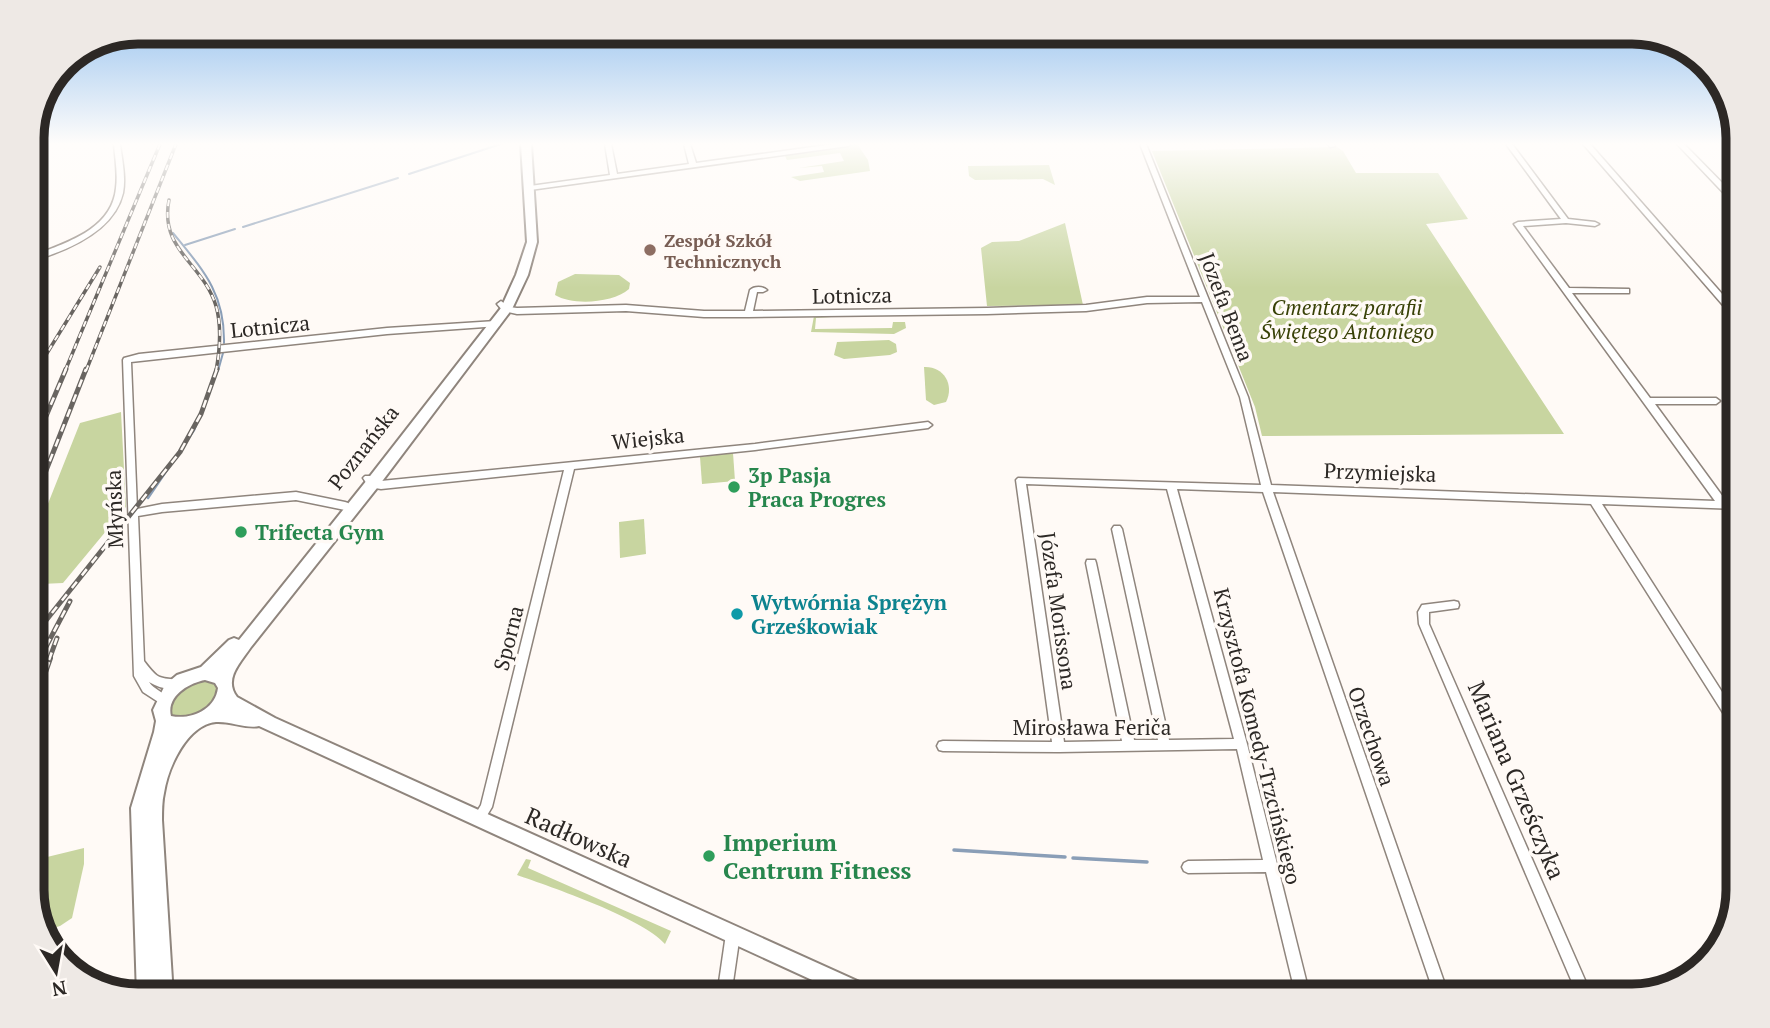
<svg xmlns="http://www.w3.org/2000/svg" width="1770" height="1028" viewBox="0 0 1770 1028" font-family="'PT Serif',serif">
<rect width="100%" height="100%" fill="#fffaf6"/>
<g fill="#c8d5a0">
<polygon points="857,144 868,160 870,171 800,181 791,177 824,172 822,166 799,168 844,161 840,153 787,160 784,154"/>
<polygon points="1337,147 1343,151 1356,173 1438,173 1468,219 1426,224 1564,434 1262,436 1255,407 1152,151"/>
<polygon points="1049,165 1055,185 1043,179 975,180 969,176 968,166"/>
<polygon points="1065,223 1083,305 987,306 981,248 992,242 1019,241"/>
<path d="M575 274 619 275 630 283 629 289C613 303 573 306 555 295L558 282Z"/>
<polygon points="814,316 847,316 816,318 815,329 892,328 893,322 905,322 906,328 894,334 811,332"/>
<polygon points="889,340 896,344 897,352 890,355 844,359 834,355 837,342"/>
<path d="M924 367C943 366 955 384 946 402L934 405 926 400Z"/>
<polygon points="121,412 126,507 63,583 41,584 32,598 32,544 80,423"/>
<polygon points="733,453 735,481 702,484 700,457"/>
<polygon points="644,519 646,554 620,558 619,522"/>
<polygon points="203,679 217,686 217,697 203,714 173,719 167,710 174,693"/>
<polygon points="84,848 84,864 72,918 60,926 43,931 32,897 39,863 43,858"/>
<path d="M526 859 531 860 528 868 671 931 665 944C643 918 551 887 517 875Z"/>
</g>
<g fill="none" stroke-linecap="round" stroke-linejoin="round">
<g stroke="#8a9eb7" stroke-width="2">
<polyline points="409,174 501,144"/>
<polyline points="243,227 398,178"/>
<path d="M173 233C203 270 225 293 224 343"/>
<polyline points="185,245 235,229"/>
<polyline points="218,371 223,353"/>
</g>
<polyline stroke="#8a9eb7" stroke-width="2.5" points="148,498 194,430 218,369"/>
<g stroke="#8a9eb7" stroke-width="3.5">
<polyline points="954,850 1065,857"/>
<polyline points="1073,858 1147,862"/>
</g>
<g stroke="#8f857d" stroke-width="3">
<g id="street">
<path d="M114 144H120C122 160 126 177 123 193 114 232 66 251 32 261V256C65 243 112 230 116 188 118 173 115 158 114 144Z"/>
<polygon points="605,144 611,144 617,174 689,164 684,144 690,144 696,163 834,144 851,144 848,146 530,190 527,188 530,186 610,175"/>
<path d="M1140 144H1146L1248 397 1271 485 1715 501 1514 224 1518 222 1561 219 1506 144H1512L1568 219 1595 222 1599 224 1595 226 1566 223 1523 226 1569 288 1629 289V293H1572L1650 398H1716L1720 401 1716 404H1655L1726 501H1738V509L1602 504 1738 717V731L1734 730 1591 504 1273 492 1449 996H1435L1263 492 1177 489 1247 744 1310 996H1296L1266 872 1188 873 1184 871 1182 867 1184 863 1188 861 1263 860 1237 749 1059 752 943 751 939 750 937 746 939 742 943 741 1052 742 1016 480 1018 478 1261 485 1240 397 1202 302 1147 303 1086 311 987 314 748 317H704L626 311 517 314 503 311 497 304 501 301 509 307 517 308 626 305 704 311H745L750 290C754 286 763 286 767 290L763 292H757L753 311 987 308 1086 305 1147 297H1200ZM1026 484 1167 489 1234 739 1169 740 1122 529 1120 526H1114L1112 529 1158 740H1134L1096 563 1095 560H1087L1086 563 1122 741 1064 742Z"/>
<polygon points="1328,144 1334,144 1335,146 1330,147"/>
<polygon points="1583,144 1590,144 1738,312 1738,320 1735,319"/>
<polygon points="1677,144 1684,144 1738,199 1738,205 1735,205"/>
<path d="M496 321 500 324 499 326 387 334 131 362 137 509 162 504 296 492 345 502 348 503 350 506 348 509 345 510 296 500 162 512 138 516 144 661C160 682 158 676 181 681L183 684 181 687C170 691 159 688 149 682 154 690 165 692 169 700L167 704 163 705 143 692 134 676 123 360 124 358 139 354 387 328Z"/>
<polygon points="928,422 932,425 928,428 755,450 574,469 492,807 483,822 479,824 475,822 473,818 481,805 564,470 381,489 369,487 363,478 365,476 371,476 375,481 381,481 755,444"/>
<polygon points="1454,601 1458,602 1459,605 1458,608 1429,612 1429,624 1592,996 1578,996 1419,624 1418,612 1422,605"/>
<polygon points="733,927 738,929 740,934 731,996 717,996 726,934 728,929"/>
</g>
</g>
<g stroke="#8f857d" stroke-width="4">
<path id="secondary" d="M521 144H531L537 242 528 275 512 309 377 488 251 647C241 662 223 679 237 697L275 718 875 989 878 996H847L259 726C246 729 231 721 216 722 187 725 168 767 164 793 162 801 162 811 162 820L173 996H137L131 808 154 732 156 721 153 710 165 685 177 675 201 667 229 640 234 638 239 640 367 480 501 308 516 275 527 242ZM205 680 215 683 218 688C215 710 191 720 171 716 166 696 189 683 205 680Z"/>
</g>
<use href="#street" fill="#fff" fill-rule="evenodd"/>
<use href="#secondary" fill="#fff" fill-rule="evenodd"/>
<g stroke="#696561" stroke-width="3.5">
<g id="rail-far2">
<path d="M169 200C159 250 203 263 216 306 222 327 220 349 216 371"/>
<polyline points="36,371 100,267"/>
<polyline points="65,371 160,144"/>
<polyline points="86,371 176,144"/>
</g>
</g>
<g stroke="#696561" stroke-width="5">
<g id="rail-far1">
<polyline points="32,378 37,369"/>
<polyline points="32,449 66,369"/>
<polyline points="32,506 86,369"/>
<polyline points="32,638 180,452 201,414 217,369"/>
<polyline points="39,660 70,601"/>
<polyline points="49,660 57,638"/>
</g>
</g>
<g stroke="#696561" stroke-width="6">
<g id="rail">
<polyline points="32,672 39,658"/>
<polyline points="32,709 50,658"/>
</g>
</g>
<use href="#rail-far2" stroke="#fffaf6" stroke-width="2" stroke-dasharray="6" stroke-linecap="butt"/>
<use href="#rail-far1" stroke="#fffaf6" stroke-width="2.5" stroke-dasharray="8" stroke-linecap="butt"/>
<use href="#rail" stroke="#fffaf6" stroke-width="3.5" stroke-dasharray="10" stroke-linecap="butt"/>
</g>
<linearGradient id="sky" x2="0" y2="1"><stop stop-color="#93c0ee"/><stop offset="0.5" stop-color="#fffdfb"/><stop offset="1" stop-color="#fffdfb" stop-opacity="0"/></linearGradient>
<rect width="1770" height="288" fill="url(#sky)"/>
<circle fill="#8d6e63" stroke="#fffaf6" stroke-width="2.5" cx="650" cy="250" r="7"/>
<g fill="#2e9e5b" stroke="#fffaf6" stroke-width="2.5">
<circle cx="734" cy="487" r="7"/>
<circle cx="241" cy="532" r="7"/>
<circle cx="709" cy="856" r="7"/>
</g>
<circle fill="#0f9aa8" stroke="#fffaf6" stroke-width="2.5" cx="737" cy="614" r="7"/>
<g text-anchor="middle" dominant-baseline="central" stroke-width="7" stroke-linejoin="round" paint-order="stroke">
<g font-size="18" font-weight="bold" fill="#785e54" stroke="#fffaf6" text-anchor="start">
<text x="664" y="240">Zespół Szkół<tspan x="664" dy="21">Technicznych</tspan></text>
</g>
<g font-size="21" fill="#2c2825" stroke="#fffaf6">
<text transform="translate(852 295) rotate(-1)">Lotnicza</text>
<text transform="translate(1227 307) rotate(69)">Józefa Bema</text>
<text transform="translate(270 326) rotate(-6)">Lotnicza</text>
<text transform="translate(648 438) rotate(-6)">Wiejska</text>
<text transform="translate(363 447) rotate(-52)">Poznańska</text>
<text transform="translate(1380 472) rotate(2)">Przymiejska</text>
<text transform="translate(114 509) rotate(-92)">Młyńska</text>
<text transform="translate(1059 611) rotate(82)">Józefa Morissona</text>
<text transform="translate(508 638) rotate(-76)">Sporna</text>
<text x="1092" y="727">Mirosława Feriča</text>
<text transform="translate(1258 736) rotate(76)">Krzysztofa Komedy-Trzcińskiego</text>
<text transform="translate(1372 736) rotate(71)">Orzechowa</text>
</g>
<g font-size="21" font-style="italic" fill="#384106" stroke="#fffaf6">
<text x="1347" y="307">Cmentarz parafii<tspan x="1347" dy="24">Świętego Antoniego</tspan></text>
</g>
<g font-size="21" font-weight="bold" fill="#27864d" stroke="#fffaf6" text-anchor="start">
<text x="748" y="475">3p Pasja<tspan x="748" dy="24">Praca Progres</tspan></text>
<text x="255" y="532">Trifecta Gym</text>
</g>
<g font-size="21" font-weight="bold" fill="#0d838f" stroke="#fffaf6" text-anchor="start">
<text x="751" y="602">Wytwórnia Sprężyn<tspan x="751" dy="24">Grześkowiak</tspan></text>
</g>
<g font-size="24" fill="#2c2825" stroke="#fffaf6">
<text transform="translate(1517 780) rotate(67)">Mariana Grześczyka</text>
<text transform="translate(579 837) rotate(24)">Radłowska</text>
</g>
<g font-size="24" font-weight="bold" fill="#27864d" stroke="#fffaf6" text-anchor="start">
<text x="723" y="842">Imperium<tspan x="723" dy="28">Centrum Fitness</tspan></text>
</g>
</g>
<path d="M0 0H1770V1028H0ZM138 44H1632A94 94 0 0 1 1726 138V890A94 94 0 0 1 1632 984H138A94 94 0 0 1 44 890V138A94 94 0 0 1 138 44Z" fill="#eee9e5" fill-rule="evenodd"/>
<path fill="none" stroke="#2c2825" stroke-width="9" d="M138 44H1632A94 94 0 0 1 1726 138V890A94 94 0 0 1 1632 984H138A94 94 0 0 1 44 890V138A94 94 0 0 1 138 44Z"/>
<g transform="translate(56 972) rotate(169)" stroke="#fffaf6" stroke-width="5" paint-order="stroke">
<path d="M0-5L12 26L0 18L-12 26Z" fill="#2c2825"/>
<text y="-10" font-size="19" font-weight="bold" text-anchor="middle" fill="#2c2825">N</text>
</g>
</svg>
